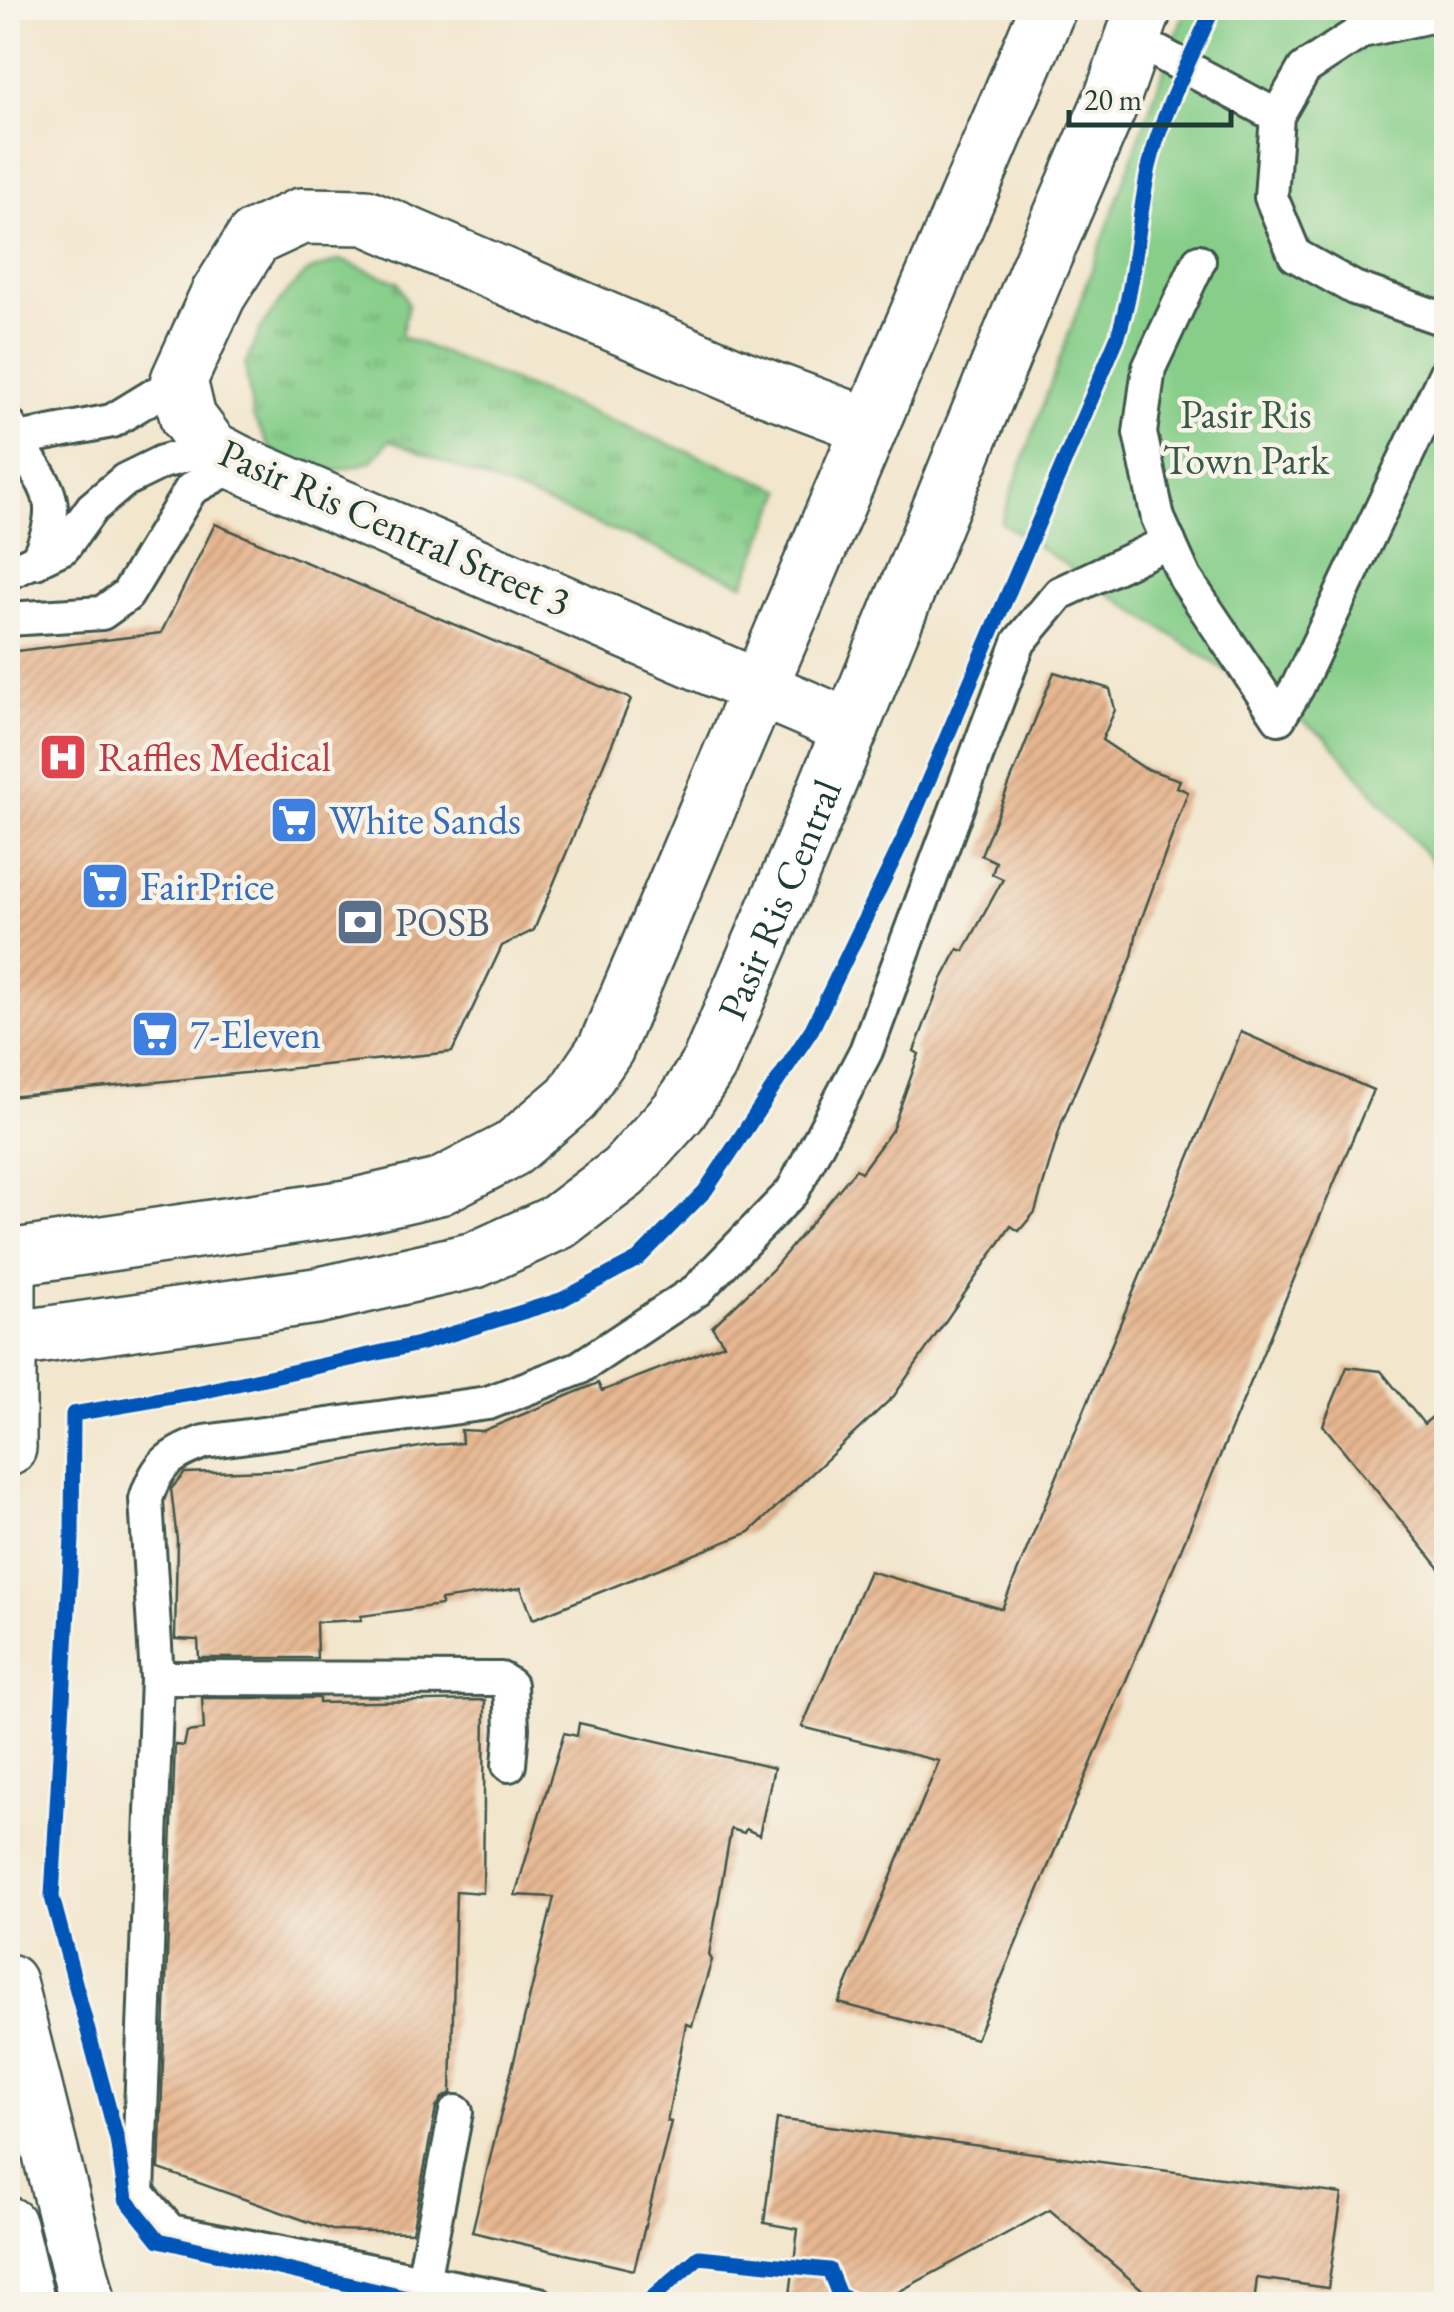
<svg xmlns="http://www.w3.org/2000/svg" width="1454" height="2312" viewBox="0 0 1454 2312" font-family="'EB Garamond',serif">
<defs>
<pattern id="grass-tufts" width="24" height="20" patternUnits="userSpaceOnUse" patternTransform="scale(2.5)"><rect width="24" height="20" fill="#86ce89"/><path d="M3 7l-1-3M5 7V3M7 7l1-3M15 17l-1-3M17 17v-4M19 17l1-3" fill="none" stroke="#6da871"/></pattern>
<pattern id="building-hatch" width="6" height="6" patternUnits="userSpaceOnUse" patternTransform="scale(2.5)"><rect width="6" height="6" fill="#e8b791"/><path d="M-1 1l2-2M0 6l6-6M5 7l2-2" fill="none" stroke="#bb9677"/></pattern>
</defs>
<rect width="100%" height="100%" fill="#f7f3e8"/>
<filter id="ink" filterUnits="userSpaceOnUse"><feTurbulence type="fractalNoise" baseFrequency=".01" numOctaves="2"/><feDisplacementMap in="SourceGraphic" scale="20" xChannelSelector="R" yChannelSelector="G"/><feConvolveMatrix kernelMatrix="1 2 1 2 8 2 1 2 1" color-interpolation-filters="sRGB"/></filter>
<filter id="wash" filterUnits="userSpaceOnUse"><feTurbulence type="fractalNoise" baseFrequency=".0048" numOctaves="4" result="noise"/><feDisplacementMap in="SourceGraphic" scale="40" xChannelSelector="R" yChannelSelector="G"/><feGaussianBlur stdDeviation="2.25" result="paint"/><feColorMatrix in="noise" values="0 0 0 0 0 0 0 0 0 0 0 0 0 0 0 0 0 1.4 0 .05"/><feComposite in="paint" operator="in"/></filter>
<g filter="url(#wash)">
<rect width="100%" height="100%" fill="#f2e6cd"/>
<polygon fill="url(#grass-tufts)" stroke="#52865e" stroke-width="2.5" points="340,260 398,282 408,304 401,336 783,490 744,584 390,440 371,462 336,471 309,467 271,450 253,417 245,365 260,330 283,297 307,272"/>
<polygon fill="#86ce89" stroke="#52865e" stroke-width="2.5" points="1186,8 1446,8 1446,878 1326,737 1001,522"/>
<g id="blocks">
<g fill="url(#building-hatch)">
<polygon points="215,524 631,699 534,930 502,946 452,1052 8,1097 8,652 161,633"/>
<polygon points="1054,672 1110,689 1115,710 1102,740 1144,768 1180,780 1177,787 1188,792 1137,931 1132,957 1062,1122 1035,1212 1019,1231 1011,1226 894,1396 750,1532 533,1619 521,1588 441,1600 441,1605 361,1616 361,1620 316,1622 317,1658 199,1658 198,1640 175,1639 177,1540 171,1489 185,1473 296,1469 431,1445 462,1443 461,1430 483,1431 598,1383 602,1391 724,1344 712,1327 772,1270 856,1169 861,1172 892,1130 919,1054 914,1051 942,979 958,949 964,951 1003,879 992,874 996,862 981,855"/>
<polygon points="1241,1032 1373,1090 976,2039 839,2003 939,1761 802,1727 869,1571 1002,1609"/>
<polygon points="1347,1367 1381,1371 1424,1424 1446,1405 1446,1576 1323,1425"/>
<polygon points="202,1698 319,1698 319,1703 485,1700 483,1893 456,1891 451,2093 442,2098 436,2108 412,2232 332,2230 159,2169 175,1745 184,1746 187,1732 204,1730"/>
<polygon points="579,1723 774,1768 759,1835 746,1829 744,1833 731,1829 709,1955 712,1960 692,2026 686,2024 667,2121 671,2122 634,2270 472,2232 554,1897 515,1895 564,1733 577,1736"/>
<polygon points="777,2119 1342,2194 1328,2288 1257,2278 1254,2304 1159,2304 1050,2210 876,2304 789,2304 798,2229 764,2223"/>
</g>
</g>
</g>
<g filter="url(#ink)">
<use href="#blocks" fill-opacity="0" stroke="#3f564b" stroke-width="2.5"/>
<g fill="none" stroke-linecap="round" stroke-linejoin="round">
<g stroke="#3f564b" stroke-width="38">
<g id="service">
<polyline points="1446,17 1435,15 1362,31 1304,69 1277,116 1271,197 1295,255 1354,288 1446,320"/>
<polyline points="1133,39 1277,116"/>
<polyline points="1199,261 1149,368 1140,433 1158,518 1185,578 1279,718 1298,686 1446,372"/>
<path d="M9 425C38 485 71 490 36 562"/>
<polyline points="8,441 112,421 179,380"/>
<polyline points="8,573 64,547 92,508 125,480 162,462 211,449"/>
<polyline points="8,619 102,613 127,595 191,489 238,463"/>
<polyline points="157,1678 501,1679 510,1685 512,1729 509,1765"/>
<polyline points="423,2281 456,2112"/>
<path d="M539 2304 170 2231 138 2193 157 1678 146 1499C157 1464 169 1455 204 1442L488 1403 579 1368 697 1290 792 1192 866 1051 1019 642 1060 593 1169 542"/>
</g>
</g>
<g stroke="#3f564b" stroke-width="60">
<g id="minor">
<polyline points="851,728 238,463 211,449 188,418 179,380 218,295 254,238 301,216 366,217 741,378 869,426"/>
<polyline points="8,1258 347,1208 439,1187 512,1149 572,1098 606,1048 1048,8"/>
<path id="s1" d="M8 1340 316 1296 475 1260 558 1222 624 1172 679 1111 709 1064 800 852 1037 272 1113 96 1144 8"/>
<polyline points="8,1448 8,1258"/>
<polyline points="8,1982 88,2304"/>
<polyline points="8,2225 27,2304"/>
</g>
</g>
<use href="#service" stroke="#fff" stroke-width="32"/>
<use href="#minor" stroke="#fff" stroke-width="55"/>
<g stroke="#f7f3e8" stroke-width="21">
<g id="cycleway">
<path d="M433 2304 159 2240 126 2199 117 2139 52 1897 72 1538 73 1414 196 1393 419 1344 561 1300 638 1259 705 1191 812 1029 903 840 1118 336C1136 280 1137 223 1149 167 1162 112 1191 59 1213 8"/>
<polyline points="645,2304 699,2257 829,2270 839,2295 859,2304"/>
</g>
</g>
<use href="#cycleway" stroke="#0057b8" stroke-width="15"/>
</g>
</g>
<defs>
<g id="hospital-square" transform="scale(2.5)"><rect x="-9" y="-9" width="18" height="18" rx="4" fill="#e0444e" stroke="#f7f3e8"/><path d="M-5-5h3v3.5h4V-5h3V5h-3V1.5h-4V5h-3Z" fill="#fff"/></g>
<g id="supermarket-square" transform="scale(2.5)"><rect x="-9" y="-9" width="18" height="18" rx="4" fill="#3f7fe0" stroke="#f7f3e8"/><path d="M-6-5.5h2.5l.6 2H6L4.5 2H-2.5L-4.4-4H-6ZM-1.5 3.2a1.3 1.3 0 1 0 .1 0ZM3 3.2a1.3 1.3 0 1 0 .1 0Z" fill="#fff"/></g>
<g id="bank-square" transform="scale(2.5)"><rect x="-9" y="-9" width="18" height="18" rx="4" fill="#5c6f8a" stroke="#f7f3e8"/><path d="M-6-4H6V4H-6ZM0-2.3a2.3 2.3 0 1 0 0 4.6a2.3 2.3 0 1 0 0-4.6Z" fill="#fff"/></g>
</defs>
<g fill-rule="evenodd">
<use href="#hospital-square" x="63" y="757"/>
<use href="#supermarket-square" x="294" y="820"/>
<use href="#supermarket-square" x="105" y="886"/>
<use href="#bank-square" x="360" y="922"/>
<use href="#supermarket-square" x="155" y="1034"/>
</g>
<g text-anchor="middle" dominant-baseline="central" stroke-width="9" stroke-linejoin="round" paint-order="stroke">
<g font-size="40" fill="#345a45" stroke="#f7f3e8">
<text x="1246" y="414">Pasir Ris<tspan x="1246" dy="46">Town Park</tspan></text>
</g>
<g font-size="40" fill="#1f3d34" stroke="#f7f3e8">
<text transform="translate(395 527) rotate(24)">Pasir Ris Central Street 3</text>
<text stroke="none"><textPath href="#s1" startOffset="965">Pasir Ris Central</textPath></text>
</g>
<g font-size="40" fill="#be3a42" stroke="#f7f3e8" text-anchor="start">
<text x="98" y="757">Raffles Medical</text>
</g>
<g font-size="40" fill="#366cbe" stroke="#f7f3e8" text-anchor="start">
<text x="329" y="820">White Sands</text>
<text x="140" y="886">FairPrice</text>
<text x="190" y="1034">7-Eleven</text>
</g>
<g font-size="40" fill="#4e5e75" stroke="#f7f3e8" text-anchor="start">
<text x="395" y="922">POSB</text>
</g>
</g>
<rect width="1454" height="2312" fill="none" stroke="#f7f3e8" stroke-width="40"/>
<path d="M1069 110v15h162v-15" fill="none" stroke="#1f3d34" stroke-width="5"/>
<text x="1084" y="110" font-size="30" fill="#1f3d34" stroke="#f7f3e8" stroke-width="8" paint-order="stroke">20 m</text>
</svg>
